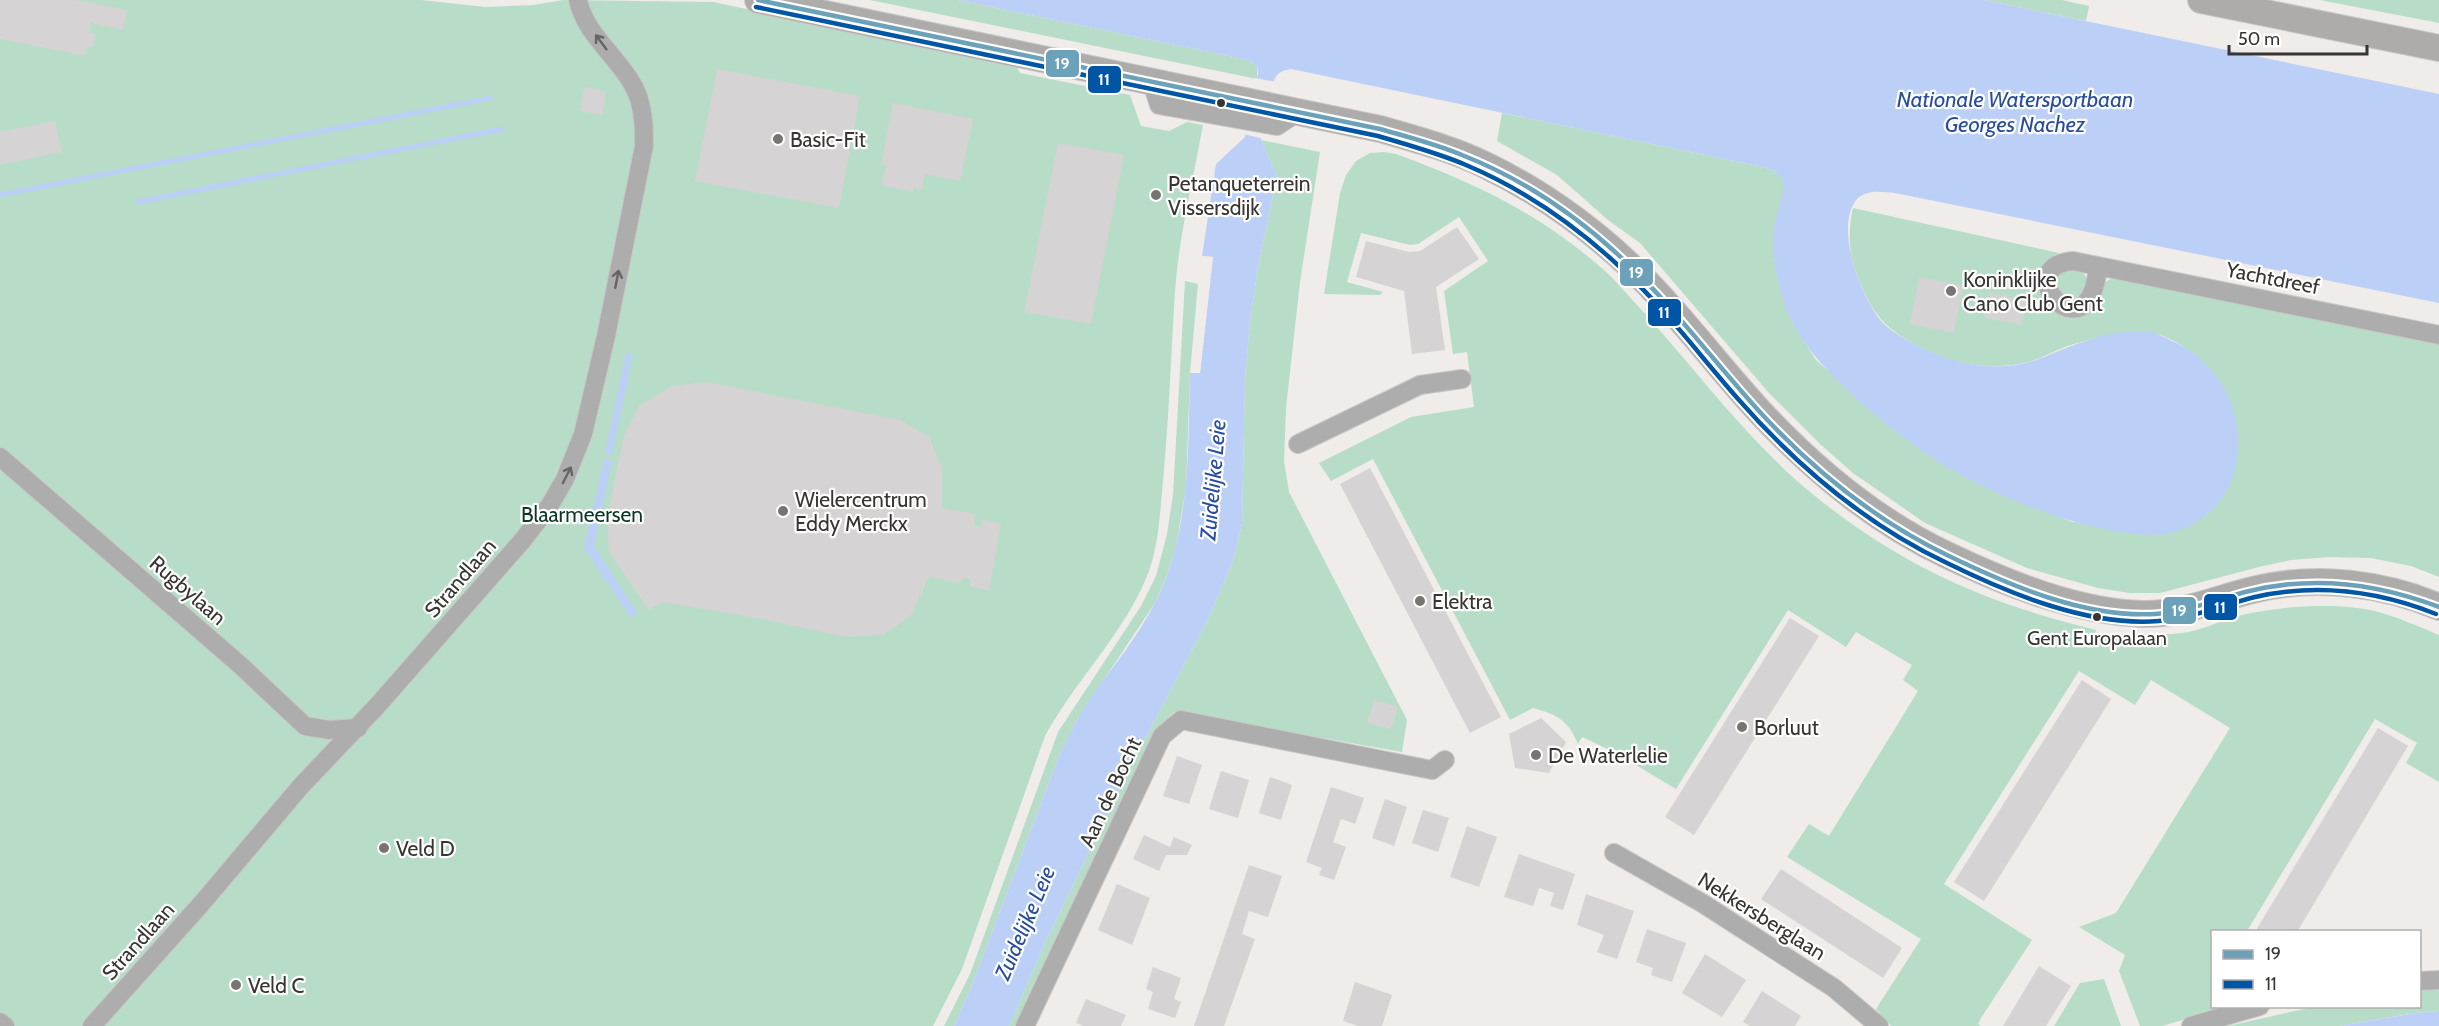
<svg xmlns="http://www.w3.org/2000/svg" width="2439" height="1026" viewBox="0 0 2439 1026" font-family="Cabin,sans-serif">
<rect width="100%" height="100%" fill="#efecea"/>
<g fill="#b7ddc8">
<path d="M0 0H421L486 7 534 5 563 0 713 2 1015 64 1020 73 1130 95 1141 126 1169 131 1187 122 1203 125C1193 180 1179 236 1175 291 1171 355 1169 418 1163 481 1160 511 1159 543 1149 571 1126 632 1076 679 1045 736L962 969 933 1026H0Z"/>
<polygon points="870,0 958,0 1248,60 1257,66 1257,79"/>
<polygon points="1984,0 2062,0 2089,6 2086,21"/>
<polygon points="2320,0 2439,0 2439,23"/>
<path d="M1502 113 1763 167 1775 171 1784 182V198L1774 228V257L1779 285 1792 322 1816 360 1900 434 1934 459 1986 487 2072 522 2186 527 2206 515 2219 501 2199 358C2188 350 2174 339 2160 335 2129 329 2094 337 2065 347 2049 353 2036 362 2019 364 1984 370 1952 363 1921 348 1898 336 1880 323 1868 300 1852 268 1845 244 1853 208L2059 253C2028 268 2033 297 2060 313L2090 308 2097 303 2105 282 2115 277 2439 343V577L2411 566 2371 558 2329 557 2291 560 2263 566 2160 593H2129L2098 588 2027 568 1925 523 1853 473 1820 444 1769 393 1640 243 1608 220 1557 175 1497 141Z"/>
<polygon points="1261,140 1320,152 1300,282 1286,408 1284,461 1289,492 1407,720 1402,752 1174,712 1160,725 1162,731 1021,1026 1009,1026 1045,943 1124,779 1209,617 1233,561 1242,524 1245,379 1250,321 1258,267 1277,176"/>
<path d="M1384 152 1396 154C1472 182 1535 211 1597 264 1612 276 1625 292 1638 306 1695 368 1745 438 1810 492 1899 565 1985 603 2096 630L2095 636C2110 638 2110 636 2122 634 2142 632 2162 636 2181 633 2201 631 2219 621 2238 616 2277 606 2336 602 2375 611 2397 617 2418 626 2439 635V782L2406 763 2417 743 2375 719 2247 931 2212 932V1006L2227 1007 2162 1026H2140L2119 971 2125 955 2079 927 2116 913 2230 728 2151 680 2135 705 2079 671 1944 884 2032 940 1981 1018 1978 1024 1981 1026H1891L1876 1009 1921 939 1787 857 1809 824 1829 836 1918 691 1903 680 1912 665 1856 632 1846 647 1788 610 1676 789 1614 752 1582 737 1578 744C1568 720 1558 715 1533 708L1510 720 1373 459 1331 481 1319 463 1411 417 1474 407 1467 352 1453 354 1444 291 1488 261 1459 217 1418 244 1410 245 1361 233 1347 282 1383 292 1380 295 1324 294 1340 193 1346 175 1356 161 1370 153Z"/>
<circle cx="2071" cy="283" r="16"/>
<polygon points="1185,281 1198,284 1190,373 1186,488 1176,547 1167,575 1155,603 1077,720 1059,756 971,988 954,1026 944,1026 970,974 1058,732 1141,606 1156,576 1167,534 1173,495"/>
<polygon points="2104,979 2121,1026 2054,1026 2080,983"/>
<polygon points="2439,989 2439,1011 2415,1013 2339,1026 2228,1026 2313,1007 2420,1006 2420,991"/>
</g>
<g fill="#bccff7">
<path d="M958 0H1984L2439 94V303L1895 193C1883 192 1867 189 1857 199 1833 226 1862 301 1883 323 1890 330 1901 337 1910 342 1950 364 2001 376 2044 357 2076 344 2111 329 2147 332 2158 333 2168 339 2178 344 2233 371 2256 443 2223 497 2212 515 2183 533 2162 534 2098 540 1984 493 1931 457 1884 424 1821 375 1793 324 1780 300 1770 255 1774 228 1776 212 1784 199 1784 183L1775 171 1763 167 1291 69C1281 71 1277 72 1273 83L1261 140 1277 176 1258 267 1250 321 1245 379 1242 524 1233 561 1209 617 1124 779 1045 943 1009 1026H954L971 988 1059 756C1069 735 1079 715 1092 696 1114 665 1139 635 1156 601 1191 530 1188 450 1190 373H1200L1213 257 1202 256 1216 164 1245 137 1258 73 1257 66 1248 60Z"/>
<polygon points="626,353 633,354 612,455 605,453"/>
<polygon points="604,459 612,461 594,546 637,613 631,618 584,548"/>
<polygon points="2439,1011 2439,1026 2339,1026 2416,1013"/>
</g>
<g fill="#efecea">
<polygon points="1255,78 1276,82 1264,139 1243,134"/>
<polygon points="1202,256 1213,257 1200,373 1190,373 1191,370 1197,370 1210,259 1202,259"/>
</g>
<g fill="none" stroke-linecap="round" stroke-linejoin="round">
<g stroke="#bccff7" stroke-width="5">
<polyline points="0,195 490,98"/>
<polyline points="138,202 502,129"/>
</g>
</g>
<g fill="#d5d3d3">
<polygon points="0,0 76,0 127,10 123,30 91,23 89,33 96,34 93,48 87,47 85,56 0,39"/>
<polygon points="717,69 860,96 839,208 695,181"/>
<polygon points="584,87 606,92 602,115 580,111"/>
<polygon points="893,103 973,119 960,181 925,174 922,190 913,188 913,192 881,185 886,165 881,164"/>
<polygon points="55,121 62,152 0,165 0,132"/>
<polygon points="1058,143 1124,155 1091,324 1024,312"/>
<polygon points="1457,227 1479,259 1436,287 1445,350 1412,354 1404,291 1356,277 1366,241 1409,252 1420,251"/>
<polygon points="1919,277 1963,286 1954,333 1910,324"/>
<polygon points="1990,293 2026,300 2022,325 1985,318"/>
<polygon points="706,382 900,420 929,437 942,467 942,508 975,514 974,526 981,527 983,519 1001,524 989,591 969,586 970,579 963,578 959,583 929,577 911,616 883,635 846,637 757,618 662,602 649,610 609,552 607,518 624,436 639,406 672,386"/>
<polygon points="1370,468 1501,717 1470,733 1340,484"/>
<polygon points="1790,618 1819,636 1694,835 1665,817"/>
<polygon points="2082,680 2111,699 1984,901 1954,882"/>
<polygon points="1374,700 1398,707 1391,729 1367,723"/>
<polygon points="1541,718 1566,742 1549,773 1515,768 1509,734"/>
<polygon points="2378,728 2408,746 2297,932 2255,932"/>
<polygon points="1177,756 1202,765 1189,804 1163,796"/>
<polygon points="1221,771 1249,780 1238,818 1209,809"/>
<polygon points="1270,777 1292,785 1281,820 1259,813"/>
<polygon points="1331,787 1364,798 1355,824 1341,819 1333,842 1346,847 1334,880 1319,875 1322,868 1306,862"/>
<polygon points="1385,799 1407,807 1394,846 1372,838"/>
<polygon points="1423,810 1449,818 1438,852 1412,843"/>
<polygon points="1467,826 1497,837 1479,887 1450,877"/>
<polygon points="1144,835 1170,847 1174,837 1192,845 1187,855 1166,855 1159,871 1133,859"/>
<polygon points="1519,854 1575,874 1563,910 1550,906 1554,893 1539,888 1533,906 1504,897"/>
<polygon points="1249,865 1282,876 1268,917 1249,911 1242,934 1255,939 1224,1026 1194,1026"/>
<polygon points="1781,869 1902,948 1883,978 1761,899"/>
<polygon points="1117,884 1150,898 1132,945 1098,930"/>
<polygon points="1586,894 1634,911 1617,959 1597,952 1604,935 1577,925"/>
<polygon points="1647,929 1686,943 1672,982 1651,975 1653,968 1636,962"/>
<polygon points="1705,954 1746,980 1722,1017 1682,993"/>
<polygon points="2039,966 2071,986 2046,1026 2003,1026"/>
<polygon points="1153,967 1181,978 1174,999 1181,1002 1175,1018 1148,1009 1153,992 1146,989"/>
<polygon points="1355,982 1392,995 1382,1026 1358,1026 1343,1021"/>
<polygon points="1762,991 1801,1016 1795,1026 1750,1026 1743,1022"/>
<polygon points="1086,999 1126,1015 1121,1026 1084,1026 1076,1023"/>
</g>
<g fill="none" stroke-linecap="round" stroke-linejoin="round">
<g stroke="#c9c7c6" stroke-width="20">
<g id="street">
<polyline points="1152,83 1159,105 1277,126 1298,112"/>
<path d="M2098 266C2097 275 2096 285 2092 293 2072 340 2014 266 2073 261L2439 335"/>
<polyline points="1298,444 1420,385 1462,379"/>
<polyline points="0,457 239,664 305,726 329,730 358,728"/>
<polyline points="1614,853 1702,903 1834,988 1879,1026"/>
<polyline points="2420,981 2439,980"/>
<polyline points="0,1022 5,1026"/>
<path d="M92 1026 202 903 301 786 377 706 522 541 550 505 565 479 583 434 606 336 644 146C644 130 644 115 639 99 627 62 586 39 578 0"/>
<polyline points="1025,1026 1162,736 1181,720 1432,770 1445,760"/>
<polyline points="2191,1026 2260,1006"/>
</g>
</g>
<g stroke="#c9c7c6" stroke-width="28">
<g id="secondary">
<path d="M758 0 1380 129C1415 139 1453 149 1485 165 1537 190 1585 224 1627 263 1675 308 1714 362 1759 411 1813 469 1876 522 1949 556 2008 584 2077 612 2143 614 2182 615 2220 597 2257 589 2317 575 2383 583 2439 607"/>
<polyline points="2201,0 2439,48"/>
</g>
</g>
<use href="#street" stroke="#aeadad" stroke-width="18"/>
<use href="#secondary" stroke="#adacab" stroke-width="26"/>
<g stroke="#fff" stroke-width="9">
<path id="bus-1" d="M758 0 1380 129C1408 137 1436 144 1462 155 1523 179 1580 218 1627 263 1675 308 1714 362 1759 411 1813 470 1876 521 1949 556 2011 586 2085 618 2155 614 2186 612 2216 600 2245 592 2311 575 2376 583 2439 607"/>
</g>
<g stroke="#fff" stroke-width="9">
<path id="bus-2" d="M756 7 1378 136C1408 145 1438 153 1466 165 1523 189 1575 225 1620 267 1664 307 1700 356 1739 400 1798 467 1866 525 1947 563 2008 593 2089 627 2159 621 2192 618 2223 605 2255 597 2317 583 2378 591 2436 614"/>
</g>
<use href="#bus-1" stroke="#6ca1ba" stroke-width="4.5"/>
<use href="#bus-2" stroke="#0056a4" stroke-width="4.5"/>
</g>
<defs><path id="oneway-shaft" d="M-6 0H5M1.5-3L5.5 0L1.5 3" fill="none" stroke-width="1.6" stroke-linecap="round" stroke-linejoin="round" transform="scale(1.5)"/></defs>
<g stroke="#676463">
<use href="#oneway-shaft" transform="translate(601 42) rotate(-127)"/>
<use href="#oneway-shaft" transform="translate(617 279) rotate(-79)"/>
<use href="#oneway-shaft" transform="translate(567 475) rotate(-63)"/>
</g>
<g fill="#373432" stroke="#fff" stroke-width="2">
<circle cx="1221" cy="103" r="5"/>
<circle cx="2097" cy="617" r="5"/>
</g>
<g fill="#777472" stroke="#fff" stroke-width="2">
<circle cx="778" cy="139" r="6"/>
<circle cx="1156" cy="195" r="6"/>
<circle cx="1951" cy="291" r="6"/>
<circle cx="783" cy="511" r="6"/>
<circle cx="1420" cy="601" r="6"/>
<circle cx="1742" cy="727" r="6"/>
<circle cx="1536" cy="755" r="6"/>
<circle cx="384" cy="848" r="6"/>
<circle cx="236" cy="985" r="6"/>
</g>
<g text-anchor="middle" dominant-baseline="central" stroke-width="4.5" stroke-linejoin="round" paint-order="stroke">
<g font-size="20" fill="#373432" stroke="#fff">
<text x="2097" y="638">Gent Europalaan</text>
</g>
<g font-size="21" fill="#373432" stroke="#fff" text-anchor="start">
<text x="790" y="139">Basic-Fit</text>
<text x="1168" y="183">Petanqueterrein<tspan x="1168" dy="24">Vissersdijk</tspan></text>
<text x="1963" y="279">Koninklijke<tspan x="1963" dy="24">Cano Club Gent</tspan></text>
<text x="795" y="499">Wielercentrum<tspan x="795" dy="24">Eddy Merckx</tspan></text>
<text x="1432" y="601">Elektra</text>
<text x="1754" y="727">Borluut</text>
<text x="1548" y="755">De Waterlelie</text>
<text x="396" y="848">Veld D</text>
<text x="248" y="985">Veld C</text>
</g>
<g font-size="21" fill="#373432" stroke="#fff">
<text transform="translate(2273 278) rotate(11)">Yachtdreef</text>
<text transform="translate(460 578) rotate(-49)">Strandlaan</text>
<text transform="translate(188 590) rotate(41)">Rugbylaan</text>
<text transform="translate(1110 792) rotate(-65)">Aan de Bocht</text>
<text transform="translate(1762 916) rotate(32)">Nekkersberglaan</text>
<text transform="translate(138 941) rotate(-48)">Strandlaan</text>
</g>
<g font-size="21" fill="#0d3625" stroke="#fff">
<text x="582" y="514">Blaarmeersen</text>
</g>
<g font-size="22" font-style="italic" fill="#284d9f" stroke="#fff">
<text x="2015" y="99">Nationale Watersportbaan<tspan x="2015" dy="25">Georges Nachez</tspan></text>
<text transform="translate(1213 480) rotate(-85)">Zuidelijke Leie</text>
<text transform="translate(1025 923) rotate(-67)">Zuidelijke Leie</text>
</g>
</g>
<g stroke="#fff" stroke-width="2">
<rect x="1045" y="49" width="35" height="29" rx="6" fill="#6ca1ba"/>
<rect x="1087" y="65" width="35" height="29" rx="6" fill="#0056a4"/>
<rect x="1619" y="258" width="35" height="29" rx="6" fill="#6ca1ba"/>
<rect x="1647" y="298" width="35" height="29" rx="6" fill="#0056a4"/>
<rect x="2203" y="593" width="35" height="28" rx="6" fill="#0056a4"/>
<rect x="2162" y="596" width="35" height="29" rx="6" fill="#6ca1ba"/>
</g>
<g font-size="16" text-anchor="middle" font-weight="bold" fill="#fff">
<text x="1062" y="69">19</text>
<text x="1104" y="85">11</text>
<text x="1636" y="278">19</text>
<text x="1664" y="318">11</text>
<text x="2220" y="613">11</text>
<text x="2179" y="616">19</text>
</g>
<rect x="2211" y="930" width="210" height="78" fill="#ffffff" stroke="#afaead" stroke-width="1.5"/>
<rect x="2223" y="950" width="30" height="9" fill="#6ca1ba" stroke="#afaead" stroke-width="1.5"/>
<text x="2265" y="960" font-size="18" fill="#373432">19</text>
<rect x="2223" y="980" width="30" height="9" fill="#0056a4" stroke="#afaead" stroke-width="1.5"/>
<text x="2265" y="990" font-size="18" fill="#373432">11</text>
<path d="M2229 45v9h138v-9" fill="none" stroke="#373432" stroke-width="3"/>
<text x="2238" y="45" font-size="18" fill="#373432" stroke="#ffffff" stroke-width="4.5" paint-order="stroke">50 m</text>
</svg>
